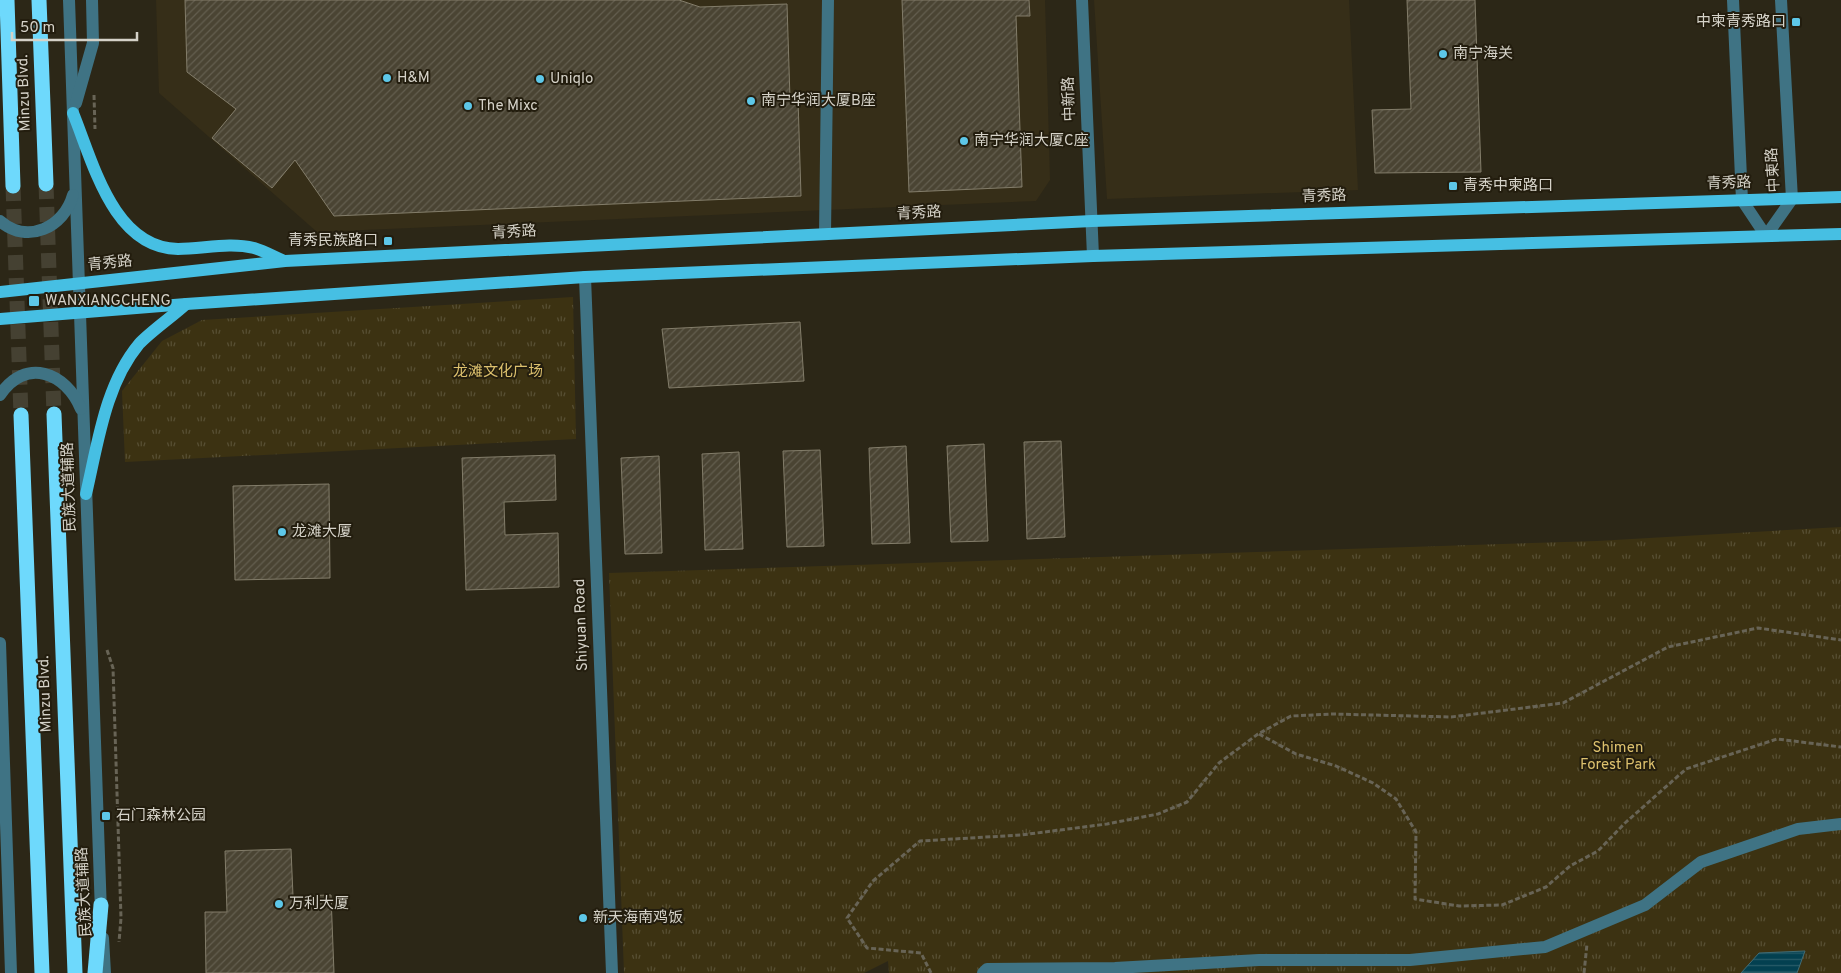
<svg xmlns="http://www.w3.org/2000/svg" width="1841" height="973" viewBox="0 0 1841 973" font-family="Overpass,'Noto Sans SC',sans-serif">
<defs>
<pattern id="park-tufts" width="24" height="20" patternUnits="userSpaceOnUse" patternTransform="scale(1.25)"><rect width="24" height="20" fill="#3c3212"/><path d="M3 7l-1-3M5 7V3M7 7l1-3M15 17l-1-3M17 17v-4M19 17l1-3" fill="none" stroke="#574f33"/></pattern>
<pattern id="water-rules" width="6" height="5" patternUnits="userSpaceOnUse" patternTransform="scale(1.25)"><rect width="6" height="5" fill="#034050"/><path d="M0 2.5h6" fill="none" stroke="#275b68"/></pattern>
<pattern id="building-hatch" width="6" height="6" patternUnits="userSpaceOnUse" patternTransform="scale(1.25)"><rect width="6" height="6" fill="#4a4433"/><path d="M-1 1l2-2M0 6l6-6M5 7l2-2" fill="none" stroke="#635e4f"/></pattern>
</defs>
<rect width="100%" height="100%" fill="#2c2717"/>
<g fill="#362e18">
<polygon points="156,0 1045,0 1050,180 1036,201 317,232 159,93"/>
<polygon points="1094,0 1349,0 1358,190 1107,199"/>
</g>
<g fill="url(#park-tufts)">
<polygon points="573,297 576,439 125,462 122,391 162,341 202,320"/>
<polygon points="1841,527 1841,973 889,973 888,961 864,973 624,973 609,573 1597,541"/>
</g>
<polygon fill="url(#water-rules)" stroke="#426c74" points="1805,951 1797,973 1741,973 1759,953"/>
<g fill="url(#building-hatch)" stroke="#837d6a">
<polygon points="185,0 679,0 700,7 787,4 790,99 798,99 801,196 334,216 295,160 272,188 212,138 236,109 187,72"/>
<polygon points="902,0 1029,0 1030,16 1016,16 1022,187 909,192"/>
<polygon points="1407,0 1475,0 1481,172 1375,173 1372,110 1411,109"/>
<polygon points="800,322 804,381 669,388 662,329"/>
<polygon points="1061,441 1065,537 1027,539 1024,442"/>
<polygon points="984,444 988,541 951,542 947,446"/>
<polygon points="906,446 910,543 872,544 869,448"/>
<polygon points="820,450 824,546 787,547 783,451"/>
<polygon points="739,452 743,549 705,550 702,454"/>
<polygon points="555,455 556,500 504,502 505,535 558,533 559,587 466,590 462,458"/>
<polygon points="659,456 662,553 625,554 621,458"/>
<polygon points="329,484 330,578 235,580 233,486"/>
<polygon points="291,849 293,896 331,895 334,973 206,973 205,912 227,912 225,851"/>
</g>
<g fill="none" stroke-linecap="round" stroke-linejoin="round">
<g stroke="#454132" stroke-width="15" stroke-dasharray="15 8" stroke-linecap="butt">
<polyline points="46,184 54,414"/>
<polyline points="13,186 21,415"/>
</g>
<g stroke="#686456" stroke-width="3" stroke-dasharray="5 2.5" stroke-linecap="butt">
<polyline points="94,95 95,129"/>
<polyline points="107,650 113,668 121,918 119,942"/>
<polyline points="1259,734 1296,754 1336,766 1373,783 1396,799 1416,832 1415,899 1459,906 1502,905 1546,887 1570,866 1598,851 1625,823 1686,769 1777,739 1841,747"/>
<polyline points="931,973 921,953 867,948 847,918 873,881 920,841 1021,835 1107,824 1158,814 1187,802 1219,763 1258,734 1291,716 1332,714 1451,717 1563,703 1668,647 1758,628 1841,640"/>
<polyline points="1584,973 1587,944"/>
</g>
<g stroke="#3f7384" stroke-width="12">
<polyline points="69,0 101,913"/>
<polyline points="1082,0 1093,256"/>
<polyline points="1733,0 1742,200 1766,236 1792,199 1781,0"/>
<polyline points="76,103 93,43 92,0"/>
<path d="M0 221C28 245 64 227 73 195"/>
<polyline points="825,234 828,0"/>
<polyline points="585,277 612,973"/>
<path d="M0 395C25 357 66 372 81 409"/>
<polyline points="0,643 11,973"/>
<polyline points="103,938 105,973"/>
<polyline points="983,973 987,969 1115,968 1259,960 1410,960 1545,947 1645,905 1701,862 1798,829 1841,824"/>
</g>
<g stroke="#46bfe3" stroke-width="12">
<path d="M73 113C93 162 113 248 178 249 203 249 229 242 254 248 264 251 273 256 282 260"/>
<polyline points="0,292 285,261 1092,221 1841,197"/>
<polyline points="0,319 186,304 585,277 1093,256 1841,234"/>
<path d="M86 494C98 443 105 385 139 344 150 332 173 316 186 304"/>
</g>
<g stroke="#6ed9fc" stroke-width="15">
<polyline points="7,0 13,186"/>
<polyline points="39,0 46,184"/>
<polyline points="54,414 75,973"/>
<polyline points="21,415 42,973"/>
<polyline points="95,973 101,905"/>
</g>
</g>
<g fill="#5dc7e8" stroke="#231d0e" stroke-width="2">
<rect x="1791" y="17" width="10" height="10" rx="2.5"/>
<circle cx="1443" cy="54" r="5"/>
<circle cx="387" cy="78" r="5"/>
<circle cx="540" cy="79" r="5"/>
<circle cx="751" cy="101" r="5"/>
<circle cx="468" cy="106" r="5"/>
<circle cx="964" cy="141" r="5"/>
<rect x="1448" y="181" width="10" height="10" rx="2.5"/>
<rect x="383" y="236" width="10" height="10" rx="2.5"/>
<rect x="28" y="295" width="12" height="12" rx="2.5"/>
<circle cx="282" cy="532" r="5"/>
<rect x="101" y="811" width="10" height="10" rx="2.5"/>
<circle cx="279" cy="904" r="5"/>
<circle cx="583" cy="918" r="5"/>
</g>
<g text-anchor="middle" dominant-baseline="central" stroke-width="4" stroke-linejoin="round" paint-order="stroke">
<g font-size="15" fill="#d5d2c8" stroke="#231d0e" text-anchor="start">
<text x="1786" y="22" text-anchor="end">中柬青秀路口</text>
<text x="1453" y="54">南宁海关</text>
<text x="397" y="78">H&amp;M</text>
<text x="550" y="79">Uniqlo</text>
<text x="761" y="101">南宁华润大厦B座</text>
<text x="478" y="106">The Mixc</text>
<text x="974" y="141">南宁华润大厦C座</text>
<text x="1463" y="186">青秀中柬路口</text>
<text x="378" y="241" text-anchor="end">青秀民族路口</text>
<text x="45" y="301">WANXIANGCHENG</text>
<text x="292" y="532">龙滩大厦</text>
<text x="116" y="816">石门森林公园</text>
<text x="289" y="904">万利大厦</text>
<text x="593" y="918">新天海南鸡饭</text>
</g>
<g font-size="15" fill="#d5d2c8" stroke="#231d0e">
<text transform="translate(25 93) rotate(-92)">Minzu Blvd.</text>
<text transform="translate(1070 99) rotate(-92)">中新路</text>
<text transform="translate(1774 170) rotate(-93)">中柬路</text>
<text transform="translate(1729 184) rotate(-2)">青秀路</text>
<text transform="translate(1324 197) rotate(-2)">青秀路</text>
<text transform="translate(919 214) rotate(-3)">青秀路</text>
<text transform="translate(514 233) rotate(-3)">青秀路</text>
<text transform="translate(110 264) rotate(-6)">青秀路</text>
<text transform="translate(70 487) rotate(-92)">民族大道辅路</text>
<text transform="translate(582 625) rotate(-92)">Shiyuan Road</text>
<text transform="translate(46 694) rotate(-92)">Minzu Blvd.</text>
<text transform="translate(85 892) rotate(-93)">民族大道辅路</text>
</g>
<g font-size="15" fill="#dcc06d" stroke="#231d0e">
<text x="498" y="372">龙滩文化广场</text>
<text x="1618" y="748">Shimen<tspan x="1618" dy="17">Forest Park</tspan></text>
</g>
</g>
<path d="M12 32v8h125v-8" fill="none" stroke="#d5d2c8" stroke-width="2.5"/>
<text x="20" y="32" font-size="15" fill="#d5d2c8" stroke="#231d0e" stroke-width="4" paint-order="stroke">50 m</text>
</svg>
